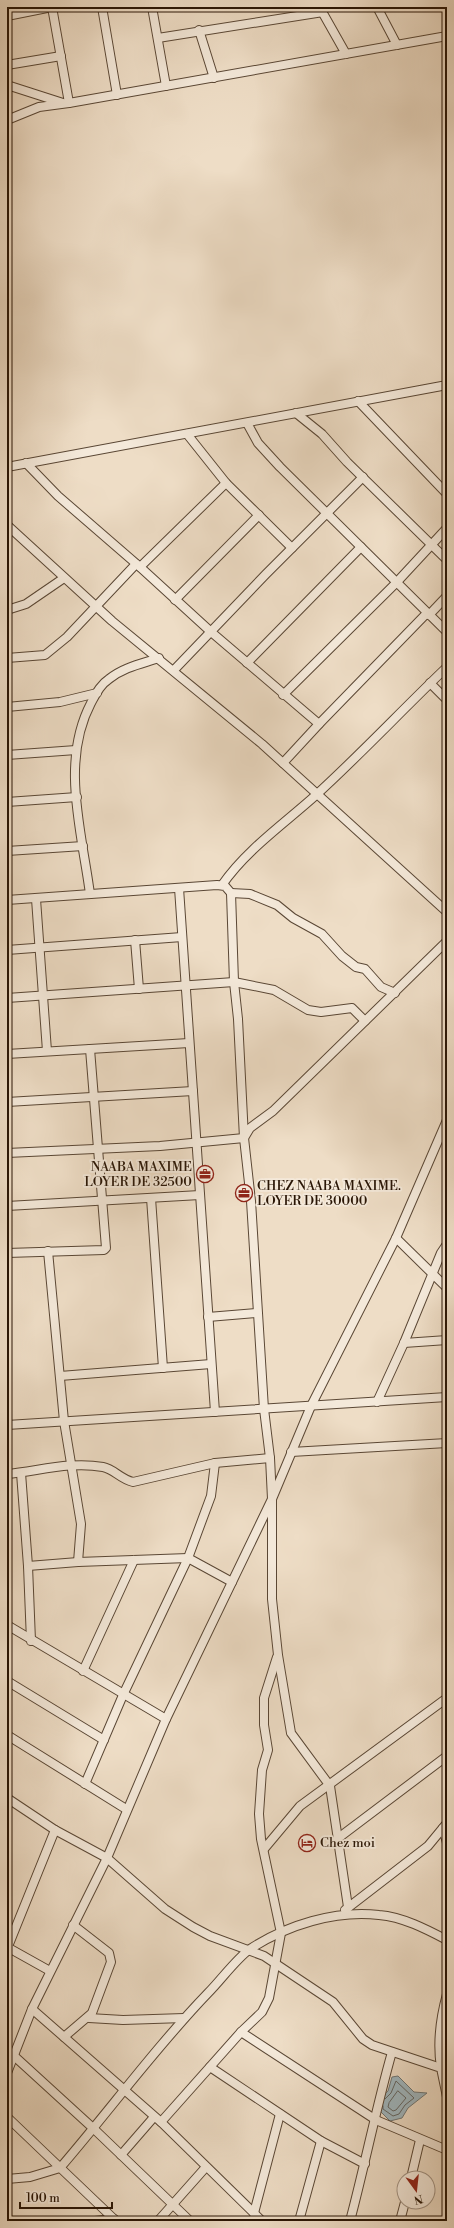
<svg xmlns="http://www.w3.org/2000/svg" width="454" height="2228" viewBox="0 0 454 2228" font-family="'Libre Bodoni',serif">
<rect width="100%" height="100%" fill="#eeddc6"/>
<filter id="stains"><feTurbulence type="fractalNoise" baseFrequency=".005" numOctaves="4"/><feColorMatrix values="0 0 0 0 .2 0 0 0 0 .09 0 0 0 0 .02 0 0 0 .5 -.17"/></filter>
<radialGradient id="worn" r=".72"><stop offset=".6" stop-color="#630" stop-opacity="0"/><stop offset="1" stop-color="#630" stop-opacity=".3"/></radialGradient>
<polygon fill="#a0b8c1" stroke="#707776" points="398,2076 414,2092 427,2093 408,2108 402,2118 390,2121 379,2110 380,2098 388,2091 392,2077"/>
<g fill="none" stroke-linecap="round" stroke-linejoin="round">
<g stroke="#646663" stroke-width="1">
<polygon points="398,2091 406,2098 396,2110 393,2111 388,2107 389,2103"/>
<polyline points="383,2106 383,2109 393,2116 399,2114 405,2105 414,2098 396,2081 391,2093 385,2099"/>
</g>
<g stroke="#5a4735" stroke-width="10">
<g id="minor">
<polyline points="52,7 69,103"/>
<polyline points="102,7 117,95"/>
<polyline points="152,7 166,86"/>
<polyline points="377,7 397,45"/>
<polyline points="320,8 346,54"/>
<polyline points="7,16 52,7"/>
<polyline points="199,30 214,78"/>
<polyline points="158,38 323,12"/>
<polyline points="7,65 61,56"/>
<polyline points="7,85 63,103"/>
<polyline points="7,120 39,107 69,103 447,36"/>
<polyline points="358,401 447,494"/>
<polyline points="296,413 322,434 347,462 447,560"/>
<polyline points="247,423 258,443 280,467 447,632"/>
<polyline points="187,434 226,483 292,548"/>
<polyline points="26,463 58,496 140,567 210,631 319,724 427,613"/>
<polyline points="7,467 447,385"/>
<polyline points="7,525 112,621 262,744 447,912"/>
<polyline points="140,567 226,483"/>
<polyline points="175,600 259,515"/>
<polyline points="7,610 26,604 64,578"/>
<polyline points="429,615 447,596"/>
<polyline points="7,658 45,655 67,637 136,564"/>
<polyline points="247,663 361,547"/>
<polyline points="174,670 266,574 363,477"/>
<polyline points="430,683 447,700"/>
<polyline points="283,695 396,583 447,528"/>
<polyline points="7,707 60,702 97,693"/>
<polyline points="7,755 76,750"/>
<polyline points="283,763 319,724"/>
<polyline points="7,802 77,797"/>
<polyline points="7,851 83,846"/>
<path d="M222 885C246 850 285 823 316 795 361 754 403 709 447 667"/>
<polyline points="179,888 215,1412"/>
<polyline points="231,893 250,894 277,905 293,918 322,934 342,956 356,967 365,969 381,987 395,993"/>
<path d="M90 894C82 832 60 762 91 703 96 694 100 685 109 679 124 667 141 664 159 658"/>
<polyline points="36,899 47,1051"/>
<polyline points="7,900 217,885 225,886 231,893 234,982 238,1019 244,1138 251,1201 264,1409 270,1458 272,1499 272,1599 278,1655 291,1733 330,1786 348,1907"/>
<polyline points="135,940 139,989"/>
<polyline points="7,950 182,937"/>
<polyline points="7,998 234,982 274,990 308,1010 321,1012 352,1008 365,1021"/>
<polyline points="7,1054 189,1043"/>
<polyline points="7,1102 193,1091"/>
<polyline points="7,1153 160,1146 244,1138 250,1128 273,1111 447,941"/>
<polyline points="151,1198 163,1368"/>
<polyline points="7,1206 200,1195"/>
<polyline points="396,1238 447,1288"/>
<polyline points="48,1251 64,1421 81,1524 78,1562"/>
<polyline points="7,1253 104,1250 106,1248 90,1049"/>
<polyline points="208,1317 257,1313"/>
<polyline points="404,1343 447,1340"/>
<polyline points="60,1376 211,1364"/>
<polyline points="377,1402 404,1343 441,1253 447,1244"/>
<polyline points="7,1425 447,1397"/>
<polyline points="291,1452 447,1443"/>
<polyline points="21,1473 28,1566 31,1641"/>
<path d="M7 1474C39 1471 71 1461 103 1467 114 1469 120 1479 133 1482L215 1463 270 1458"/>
<polyline points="28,1566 78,1562 188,1558 232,1582"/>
<polyline points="7,1625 166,1719"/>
<polyline points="83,1671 134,1560"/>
<polyline points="7,1681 104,1740"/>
<polyline points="7,1735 126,1809"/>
<polyline points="85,1784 123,1695 188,1558 211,1496 215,1463"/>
<polyline points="7,1798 55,1830 107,1858 165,1909 193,1927 210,1936 264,1956 333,2002 363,2039 372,2045 441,2068 447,2097"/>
<polyline points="443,1828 447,1843"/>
<polyline points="337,1839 447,1756"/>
<polyline points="264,1849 300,1806 447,1698"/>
<polyline points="345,1910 428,1846 447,1823"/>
<polyline points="7,1947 50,1971"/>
<polyline points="7,1949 55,1830"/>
<polyline points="32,2009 161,2122 262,2221"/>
<polyline points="89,2018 123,2020 184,2018"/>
<polyline points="241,2032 376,2120 447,2150"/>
<polyline points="64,2037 92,2013 111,1962 109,1953 73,1925"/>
<polyline points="13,2055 94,2129 190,2221"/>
<polyline points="210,2067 321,2141 365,2164"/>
<path d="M441 2068C437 2042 440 2019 447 1994"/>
<polyline points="7,2073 32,2009 107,1858 166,1719 272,1499 311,1406 396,1238 447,1120"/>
<polyline points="7,2117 116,2221"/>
<polyline points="161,2122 241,2032 262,2012 269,1998 281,1933 261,1839 259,1814 262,1770 268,1750 264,1725 264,1698 277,1657"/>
<polyline points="121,2155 154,2117"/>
<polyline points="411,2178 420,2140"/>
<path d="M7 2179 30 2177 60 2168C110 2110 155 2048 208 1993 221 1980 236 1959 250 1949 287 1925 335 1910 379 1915 403 1917 426 1929 447 1940"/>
<polyline points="254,2213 280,2114"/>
<polyline points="95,2221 114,2219"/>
<polyline points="158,2221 206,2167"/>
<polyline points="299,2221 321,2141"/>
<path d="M350 2221C365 2165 376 2108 392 2052"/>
<polyline points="400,2221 405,2202"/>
</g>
</g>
<use href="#minor" stroke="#f4e9da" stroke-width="8"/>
</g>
<defs>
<g id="office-ring" transform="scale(0.9)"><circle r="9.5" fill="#f4e9da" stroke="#8f2418" stroke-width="1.5"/><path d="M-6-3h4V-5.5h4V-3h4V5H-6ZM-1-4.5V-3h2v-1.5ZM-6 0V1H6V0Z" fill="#8f2418"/></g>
<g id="hotel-ring" transform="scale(0.9)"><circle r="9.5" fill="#f4e9da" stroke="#8f2418" stroke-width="1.5"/><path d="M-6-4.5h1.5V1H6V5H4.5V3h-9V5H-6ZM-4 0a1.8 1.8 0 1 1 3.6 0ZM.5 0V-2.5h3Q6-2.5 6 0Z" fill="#8f2418"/></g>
</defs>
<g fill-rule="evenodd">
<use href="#office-ring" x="205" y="1174"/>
<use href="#office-ring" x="244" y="1193"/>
<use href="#hotel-ring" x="307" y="1843"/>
</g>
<g text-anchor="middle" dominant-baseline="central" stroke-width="3.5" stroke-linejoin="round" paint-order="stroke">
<g font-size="13" fill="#291505" stroke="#f4e9da" text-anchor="start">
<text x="192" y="1167" text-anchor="end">NAABA MAXIME<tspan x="192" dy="15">LOYER DE 32500</tspan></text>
<text x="257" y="1186">CHEZ NAABA MAXIME.<tspan x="257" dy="15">LOYER DE 30000</tspan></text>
<text x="320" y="1843">Chez moi</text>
</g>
</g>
<rect width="454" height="2228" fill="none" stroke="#eeddc6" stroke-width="24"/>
<rect x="8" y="8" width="438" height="2212" fill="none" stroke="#291505" stroke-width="2"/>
<rect x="12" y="12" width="430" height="2204" fill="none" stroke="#291505"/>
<g transform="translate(416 2190) rotate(165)"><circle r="19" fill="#f4e9da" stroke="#a39485"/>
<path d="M0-3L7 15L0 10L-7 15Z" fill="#8f2418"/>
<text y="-6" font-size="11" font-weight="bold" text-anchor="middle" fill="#291505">N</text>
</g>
<path d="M20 2202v6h92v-6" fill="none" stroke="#291505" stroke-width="2"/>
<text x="26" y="2202" font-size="12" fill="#291505" stroke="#f4e9da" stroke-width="3" paint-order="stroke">100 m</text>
<rect width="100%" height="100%" filter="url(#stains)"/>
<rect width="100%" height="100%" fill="url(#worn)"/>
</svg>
